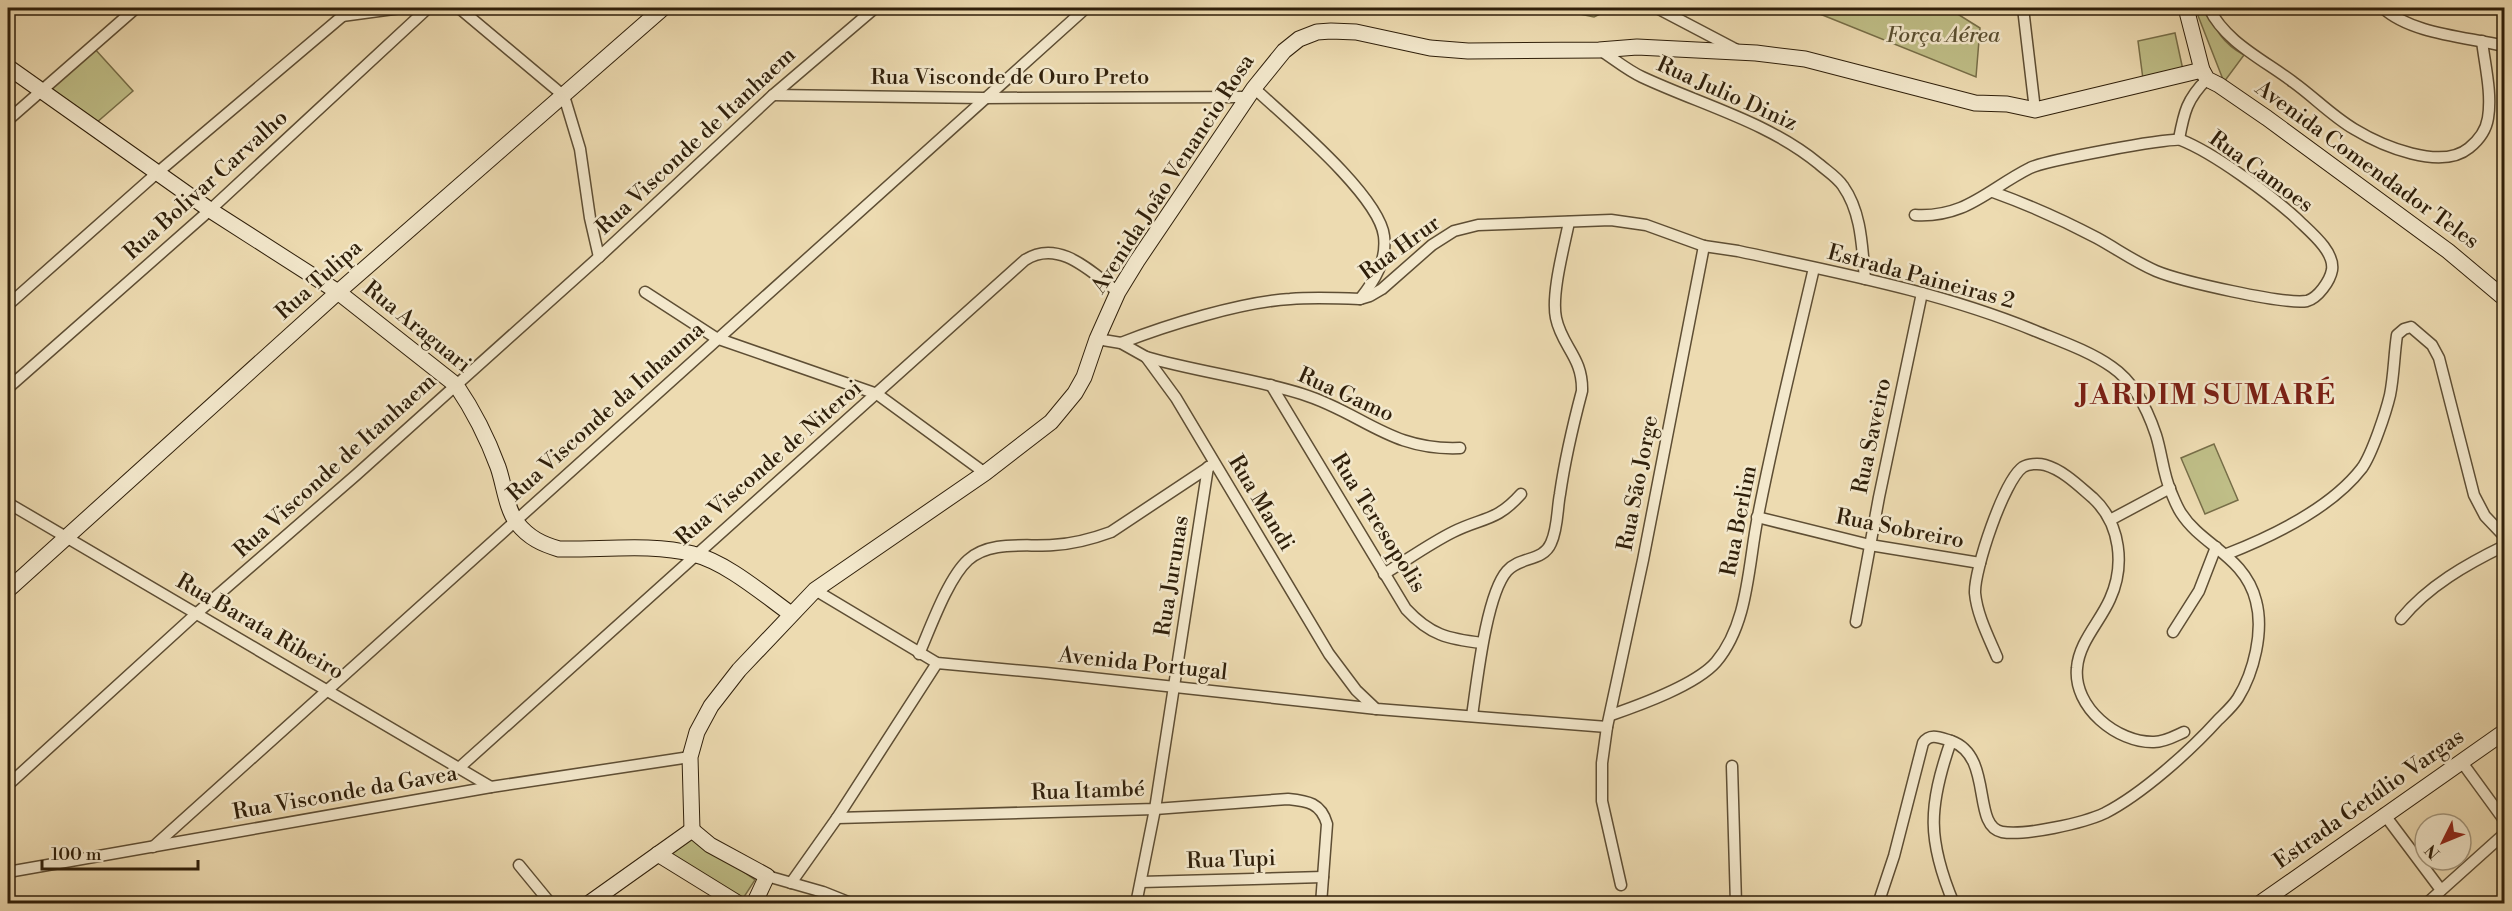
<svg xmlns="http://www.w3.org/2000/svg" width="2512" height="911" viewBox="0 0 2512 911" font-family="'Libre Bodoni',serif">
<rect width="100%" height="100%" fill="#eddbb1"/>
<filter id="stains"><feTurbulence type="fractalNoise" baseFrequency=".00333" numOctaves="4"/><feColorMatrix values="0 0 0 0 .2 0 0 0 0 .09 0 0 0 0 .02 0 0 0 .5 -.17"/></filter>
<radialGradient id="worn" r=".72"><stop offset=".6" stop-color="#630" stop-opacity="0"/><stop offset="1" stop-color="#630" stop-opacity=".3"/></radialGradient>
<g fill="#bfbe87" stroke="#776e48" stroke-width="1.5">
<polygon points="1551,8 1613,8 1594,17"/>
<polygon points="1805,8 1948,8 1980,28 1976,77"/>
<path d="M2195 8H2206C2216 30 2222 43 2244 55L2224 82Z"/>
<polygon points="2175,33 2183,70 2143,79 2138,41"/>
<polygon points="94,48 133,91 96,123 50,87"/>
<polygon points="2214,444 2238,500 2205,514 2181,458"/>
<polygon points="694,836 755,880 742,900 668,853"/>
</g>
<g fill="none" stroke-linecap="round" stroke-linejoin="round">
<g stroke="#5e4e34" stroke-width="13">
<g id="minor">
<polyline points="459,8 564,96 580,149 590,218 599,257"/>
<polyline points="1657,8 1737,50"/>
<polyline points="2023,8 2035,110"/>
<path d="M2209 8C2225 42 2264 60 2293 82 2314 97 2332 116 2354 129 2382 146 2441 171 2469 148 2479 140 2486 131 2488 118 2492 93 2485 66 2482 41"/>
<path d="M2383 8C2411 34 2468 37 2504 46"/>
<polyline points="342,16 401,8"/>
<path d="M1600 50C1614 59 1627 70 1642 77 1702 105 1768 122 1819 164 1827 171 1837 177 1843 186 1862 213 1862 248 1865 279"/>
<path d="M1254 88C1286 118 1379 195 1384 236 1387 261 1375 280 1360 299"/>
<polyline points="773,95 983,98 1248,97"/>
<polyline points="8,120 136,8"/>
<path d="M2179 139C2184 112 2187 99 2207 79"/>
<path d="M1915 215C1966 218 1988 189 2030 168 2043 161 2171 137 2181 140 2214 153 2271 195 2297 219 2309 231 2335 251 2332 270 2330 281 2318 298 2307 301 2285 305 2180 281 2156 271 2135 262 2117 249 2097 238 2063 220 2029 205 1993 192"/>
<polyline points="2498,291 2504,281"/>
<polyline points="645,292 716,338 877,394 985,473"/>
<polyline points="8,305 157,173 352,8"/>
<polyline points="1097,339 1121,343 1146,357 1176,398 1329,654 1356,690 1376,709"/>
<path d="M1121 343C1167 325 1241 302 1290 299 1313 297 1337 298 1360 299L1370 296 1382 289 1432 245 1454 231 1478 225 1611 220 1646 225 1704 246 1738 251C1839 273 1942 292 2038 332 2063 342 2091 352 2112 367 2134 382 2148 411 2156 435 2162 454 2163 474 2171 492 2174 499 2177 507 2181 513 2202 546 2245 556 2256 601 2264 631 2254 672 2238 698 2233 706 2225 713 2218 720 2190 751 2142 794 2105 813 2084 823 2025 836 2002 832 1971 826 1994 756 1951 741 1928 807 1927 840 1954 904"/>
<path d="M1146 357C1198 372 1251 378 1302 394 1363 413 1390 451 1460 448"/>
<path d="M1271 385 1406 609C1430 635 1448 639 1482 643"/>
<polyline points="8,388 210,210 428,8"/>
<polyline points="8,503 491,787"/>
<polyline points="1757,517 1870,545 1980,563"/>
<polyline points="2110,520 2170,488"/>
<path d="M2227 554C2273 536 2332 507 2362 468 2372 454 2386 412 2390 395 2394 375 2394 355 2397 335L2404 329 2411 327 2432 345 2439 358 2474 495 2485 516 2504 536"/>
<path d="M1384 574C1407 560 1429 544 1453 532 1483 517 1496 522 1521 494"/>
<polyline points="815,590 937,663 1046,673 1377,709 1607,727"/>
<path d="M2401 619C2428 586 2467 564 2504 546"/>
<polyline points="1856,622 1879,497 1922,293"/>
<polyline points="2173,632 2199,591 2216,547"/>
<path d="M919 654C930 629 948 578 968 560 990 540 1026 547 1053 545 1073 544 1092 539 1111 532L1212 465"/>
<path d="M1997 657C1989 638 1977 615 1975 593 1974 570 2004 480 2023 467 2028 464 2038 463 2045 465 2063 470 2079 486 2093 498 2121 524 2125 566 2110 599 2100 622 2079 642 2077 668 2073 707 2117 743 2154 742 2165 742 2175 736 2184 732"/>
<path d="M1611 715C1640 705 1696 685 1716 662 1749 623 1748 564 1758 516 1774 433 1795 350 1814 268"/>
<path d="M1472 716C1477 682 1486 595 1507 571 1520 556 1543 562 1551 543 1558 528 1557 509 1560 494 1565 459 1573 425 1582 391 1583 357 1562 347 1556 318 1551 294 1564 247 1569 222"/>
<polyline points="2461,761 2504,820"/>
<polyline points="1732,766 1736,904"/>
<path d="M460 767 1025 260C1059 238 1091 272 1118 292"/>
<polyline points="8,785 197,613 356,475 599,257 773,95 875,8"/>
<polyline points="2384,814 2441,890"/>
<path d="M837 818 1155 809 1288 799C1308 801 1321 803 1327 824L1321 904"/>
<polyline points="153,847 1086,8"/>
<polyline points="519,865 551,904"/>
<polyline points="8,872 491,787 690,757"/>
<polyline points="767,876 823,892 853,904"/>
<polyline points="1141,882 1323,877"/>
<polyline points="791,883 837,818 937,663"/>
<polyline points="1621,885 1602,801 1602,763 1607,727 1643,560 1704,246"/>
<polyline points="1136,904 1155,809 1208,467"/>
<path d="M1878 904 1894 856 1923 743C1930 732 1941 738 1951 741"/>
<polyline points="2426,904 2504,834"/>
</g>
</g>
<g stroke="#2f1f0a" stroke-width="17">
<g id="secondary">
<polyline points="2186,8 2202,70 2207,79 2219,85 2267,118 2448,251 2504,298"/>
<path d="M8 67 210 210 338 292 456 385C473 410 487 437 498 467 504 484 506 508 517 523 529 538 542 544 559 549 601 550 653 543 693 554 726 562 763 594 791 614"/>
<polyline points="8,590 338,292 663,8"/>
<polyline points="692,830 690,757 697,732 711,706 739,670 815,590 985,473 1051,422 1075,393 1084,377 1097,339 1118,292 1137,261 1254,88 1284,51 1299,39 1317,32 1331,31 1356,32 1430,48 1468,51 1599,50 1637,47 1756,53 1805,59 1975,103 2007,104 2035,110 2202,70"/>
<polyline points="692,830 710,845 767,876 754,904"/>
<polyline points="658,854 739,904"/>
<polyline points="588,904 692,830"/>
<polyline points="2259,904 2504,732"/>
</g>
</g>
<use href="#minor" stroke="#f3e8cc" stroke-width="10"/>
<use href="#secondary" stroke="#f3e8cc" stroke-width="15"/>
</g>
<g text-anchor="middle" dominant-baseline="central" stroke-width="5" stroke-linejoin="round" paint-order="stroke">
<g font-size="22" font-style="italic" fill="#5a4f30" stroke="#f3e8cc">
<text x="1943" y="35">Força Aérea</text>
</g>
<g font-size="22" fill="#2f1f0a" stroke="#f3e8cc">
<text x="1010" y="77">Rua Visconde de Ouro Preto</text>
<text transform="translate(1727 94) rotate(24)">Rua Julio Diniz</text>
<text transform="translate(696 141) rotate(-43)">Rua Visconde de Itanhaem</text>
<text transform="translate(2367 165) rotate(36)">Avenida Comendador Teles</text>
<text transform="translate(2261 172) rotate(36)">Rua Camoes</text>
<text transform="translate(1173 174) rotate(-57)">Avenida João Venancio Rosa</text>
<text transform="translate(206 185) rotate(-42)">Rua Bolivar Carvalho</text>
<text transform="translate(1400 248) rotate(-36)">Rua Hrur</text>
<text transform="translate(1921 277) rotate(15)">Estrada Paineiras 2</text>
<text transform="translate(319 280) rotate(-42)">Rua Tulipa</text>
<text transform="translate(417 327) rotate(39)">Rua Araguari</text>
<text transform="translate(1346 395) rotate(24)">Rua Gamo</text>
<text transform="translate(606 412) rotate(-42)">Rua Visconde da Inhauma</text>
<text transform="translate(1872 436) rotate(-78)">Rua Saveiro</text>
<text transform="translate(769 463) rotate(-41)">Rua Visconde de Niteroi</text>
<text transform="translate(335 466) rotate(-42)">Rua Visconde de Itanhaem</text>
<text transform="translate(1638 483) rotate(-79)">Rua São Jorge</text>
<text transform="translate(1261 503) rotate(59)">Rua Mandi</text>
<text transform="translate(1739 521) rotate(-79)">Rua Berlim</text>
<text transform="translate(1378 523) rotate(58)">Rua Teresopolis</text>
<text transform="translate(1900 529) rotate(11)">Rua Sobreiro</text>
<text transform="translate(1172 576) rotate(-81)">Rua Jurunas</text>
<text transform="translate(260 627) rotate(30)">Rua Barata Ribeiro</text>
<text transform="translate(1143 664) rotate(6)">Avenida Portugal</text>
<text transform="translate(1088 791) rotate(-2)">Rua Itambé</text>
<text transform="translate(345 793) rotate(-10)">Rua Visconde da Gavea</text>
<text transform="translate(2369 799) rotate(-35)">Estrada Getúlio Vargas</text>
<text transform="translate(1231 860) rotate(-2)">Rua Tupi</text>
</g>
<g font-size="28" font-weight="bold" letter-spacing="1.5" fill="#7a1f14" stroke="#f3e8cc">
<text x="2207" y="395">JARDIM SUMARÉ</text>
</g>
</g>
<rect width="2512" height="911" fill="none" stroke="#eddbb1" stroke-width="30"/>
<rect x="9" y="9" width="2494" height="893" fill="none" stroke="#2f1f0a" stroke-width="3"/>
<rect x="15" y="15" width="2482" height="881" fill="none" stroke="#2f1f0a" stroke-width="1.5"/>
<g transform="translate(2443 842) rotate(227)"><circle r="28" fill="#f3e8cc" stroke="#a5987e" stroke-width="1.5"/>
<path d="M0-4.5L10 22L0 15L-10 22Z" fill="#8f2418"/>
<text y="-9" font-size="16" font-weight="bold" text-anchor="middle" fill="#2f1f0a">N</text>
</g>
<path d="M42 860v9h156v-9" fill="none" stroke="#2f1f0a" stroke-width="3"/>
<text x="51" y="860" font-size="18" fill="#2f1f0a" stroke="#f3e8cc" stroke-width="4.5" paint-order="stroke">100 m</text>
<rect width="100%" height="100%" filter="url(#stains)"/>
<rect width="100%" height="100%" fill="url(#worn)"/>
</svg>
